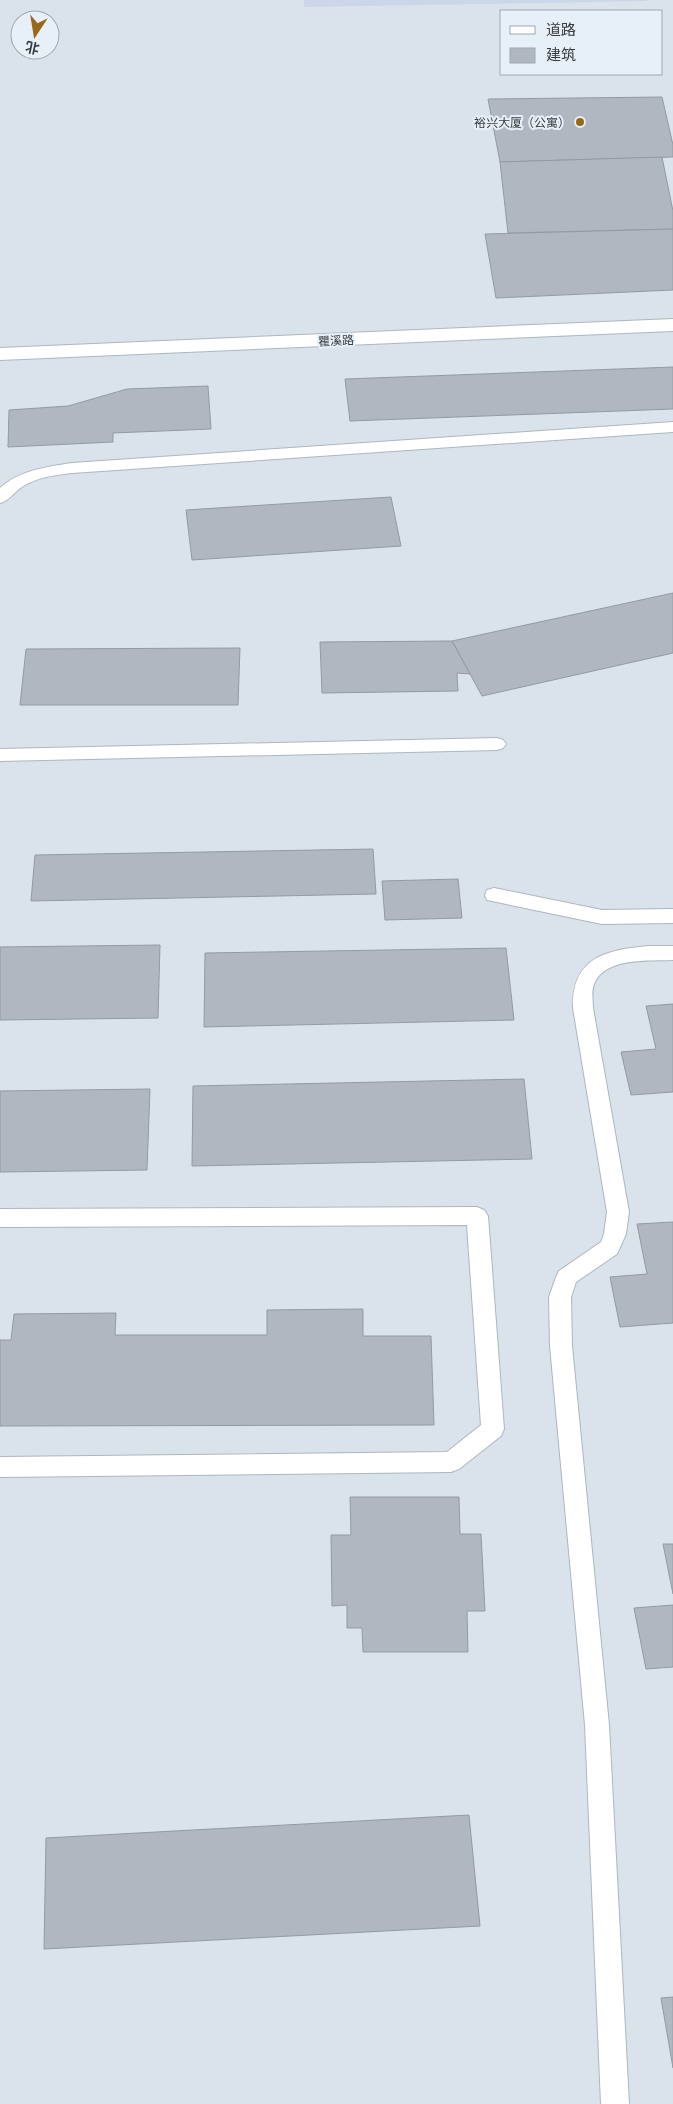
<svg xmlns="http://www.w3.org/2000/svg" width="673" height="2104" viewBox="0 0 673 2104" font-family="Barlow,'Noto Sans SC',sans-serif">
<rect width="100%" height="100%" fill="#dae2ec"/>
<polygon fill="#cbd7e8" points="304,0 647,0 647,1 304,7"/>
<g fill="#b0b7c1" stroke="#939aa3">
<polygon points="662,97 673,145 673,157 500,162 488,99"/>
<polygon points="662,157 673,211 673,229 508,233 500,162"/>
<polygon points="673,229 673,290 496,298 485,234"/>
<polygon points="673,367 673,409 350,421 345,379"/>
<polygon points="208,386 211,429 113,433 113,442 8,447 9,410 68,406 127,389"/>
<polygon points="391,497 401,546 192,560 186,510"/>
<polygon points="673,593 673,653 482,696 452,641"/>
<polygon points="452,641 470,674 457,673 458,691 322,693 320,642"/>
<polygon points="240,648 238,705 20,705 26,649"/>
<polygon points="373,849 376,894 31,901 35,855"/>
<polygon points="458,879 462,918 385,920 382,881"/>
<polygon points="160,945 158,1018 0,1020 0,947"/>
<polygon points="506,948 514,1020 204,1027 205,953"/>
<polygon points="673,1004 673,1092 631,1095 621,1052 656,1049 646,1006"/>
<polygon points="524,1079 532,1159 192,1166 193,1086"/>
<polygon points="150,1089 147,1170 0,1172 0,1091"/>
<polygon points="673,1222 673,1323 620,1327 610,1277 647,1274 637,1224"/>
<polygon points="363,1309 363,1336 431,1336 434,1425 0,1426 0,1340 11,1340 14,1314 116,1313 115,1335 267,1335 267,1310"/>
<polygon points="350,1497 459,1497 460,1534 481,1534 485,1611 467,1611 468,1652 363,1652 362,1628 347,1628 347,1605 332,1606 331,1535 351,1535"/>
<polygon points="663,1544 673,1544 673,1594"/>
<polygon points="673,1605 673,1667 646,1669 634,1608"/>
<polygon points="469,1815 480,1926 44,1949 46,1838"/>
<polygon points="673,1997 673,2068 661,1998"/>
</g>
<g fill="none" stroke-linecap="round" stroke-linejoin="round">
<g stroke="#aeb6bf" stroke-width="2">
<g id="service">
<path d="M673 422V432L72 473C55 475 37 477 22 487 14 492 9 501 0 503V488C20 470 46 467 72 463Z"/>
<polygon points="497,738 503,740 506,744 503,748 497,750 0,761 0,749"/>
<polygon points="494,888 602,910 673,909 673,923 602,924 487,900 485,895 487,890"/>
<path d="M648 946H673V960C649 961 605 957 594 984 591 992 593 1000 593 1008L629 1212 626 1234 617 1254 576 1282 571 1297 572 1346 609 1725 629 2104H601L585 1725 550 1346 549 1297 556 1277 559 1271 601 1242 604 1234 607 1212 573 1008C572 958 605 950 648 946Z"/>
<polygon points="477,1207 484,1210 488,1216 504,1429 501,1436 459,1469 451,1472 0,1477 0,1457 447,1452 481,1425 467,1225 0,1227 0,1209"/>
</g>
</g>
<g stroke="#aeb6bf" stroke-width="2">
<polygon id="minor" points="673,319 673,331 0,360 0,348"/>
</g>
<use href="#service" fill="#fff" fill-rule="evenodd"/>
<use href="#minor" fill="#fff" fill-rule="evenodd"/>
</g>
<circle fill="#976818" stroke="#e7eff9" stroke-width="2" cx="580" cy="122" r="5"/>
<g text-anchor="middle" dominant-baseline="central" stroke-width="4" stroke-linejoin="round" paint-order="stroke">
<g font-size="12" fill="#393c40" stroke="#e7eff9" text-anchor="end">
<text x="570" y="122">裕兴大厦（公寓）</text>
</g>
<g font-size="12" fill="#393c40" stroke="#e7eff9">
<text transform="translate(336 340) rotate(-3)">瞿溪路</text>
</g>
</g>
<rect x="500" y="10" width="162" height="65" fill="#e7eff9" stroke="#a1a7af"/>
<rect x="510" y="26" width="25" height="8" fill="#ffffff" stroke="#a1a7af"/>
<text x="546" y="35" font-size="15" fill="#393c40">道路</text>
<rect x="510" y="48" width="25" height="15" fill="#b0b7c1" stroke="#a1a7af"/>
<text x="546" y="60" font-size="15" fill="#393c40">建筑</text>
<g transform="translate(35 35) rotate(192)"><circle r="24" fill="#e7eff9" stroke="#a1a7af"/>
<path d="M0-4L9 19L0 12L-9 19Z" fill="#976818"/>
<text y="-8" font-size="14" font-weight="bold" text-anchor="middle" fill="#393c40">北</text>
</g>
</svg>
